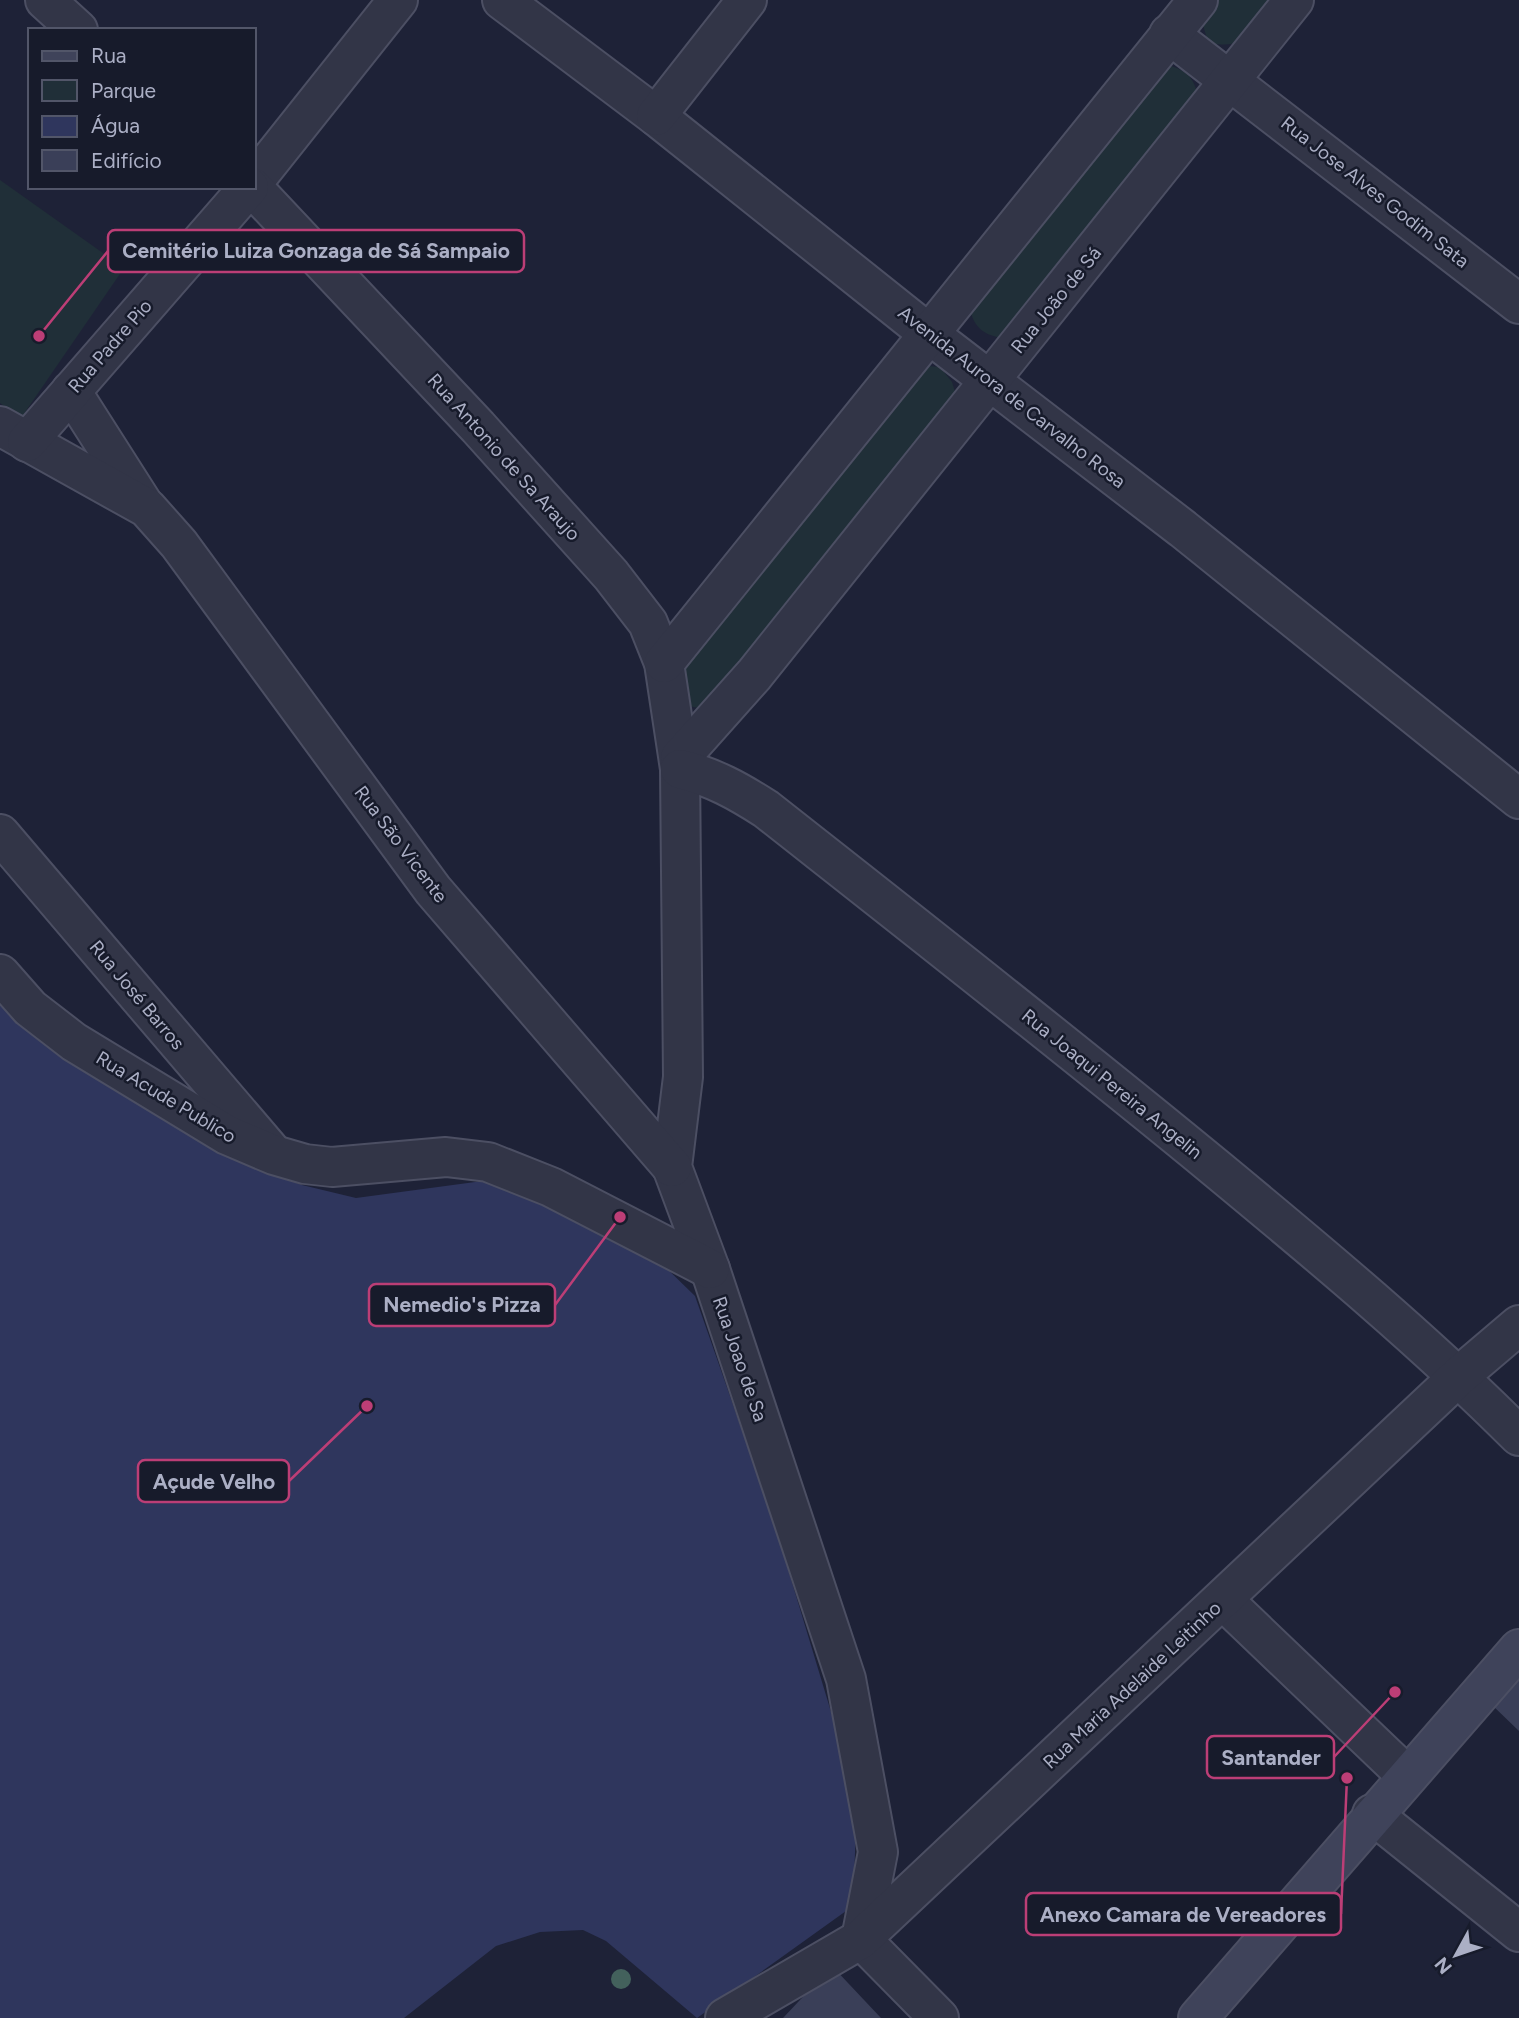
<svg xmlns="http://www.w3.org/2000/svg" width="1519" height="2018" viewBox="0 0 1519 2018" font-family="Figtree,sans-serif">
<rect width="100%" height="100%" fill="#1e2237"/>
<g fill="#202f38">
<path d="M1212 0H1276C1255 27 1246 53 1208 42L1200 15Z"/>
<path d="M1171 66C1191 72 1196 83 1199 103L1011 338C989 339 971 329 970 305L1153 71Z"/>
<polygon points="0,180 124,268 21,418 0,403"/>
<polygon points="928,366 940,367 952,382 956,395 707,710 689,706 673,673"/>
</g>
<polygon fill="#2f365d" points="0,996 242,1162 302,1185 356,1198 490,1180 554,1205 656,1258 695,1296 772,1516 838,1735 856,1826 853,1906 697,2018 606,1941 583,1930 540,1932 496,1946 404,2018 0,2018"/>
<g fill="#3a3f58">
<polygon points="1519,1673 1519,1731 1491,1704"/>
<polygon points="832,1966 881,2018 783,2018"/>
</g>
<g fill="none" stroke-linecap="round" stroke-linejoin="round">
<g stroke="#4c4f63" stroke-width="42">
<g id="street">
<polyline points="45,0 78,30"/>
<polyline points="502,0 656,116 929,334 1183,529 1519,799"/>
<polyline points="1169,34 1519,304"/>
<polyline points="656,116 747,0"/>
<polyline points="254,181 398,0"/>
<polyline points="252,187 478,427 611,575 648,623 664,663 680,769 683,1077 672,1167 710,1269 846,1679 878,1852 861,1939 939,2018"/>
<polyline points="71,391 143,504"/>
<polyline points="0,426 147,508 179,544 433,890 672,1167"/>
<polyline points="27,442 249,187"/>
<polyline points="664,663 1198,0"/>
<polyline points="680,758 754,675 1294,0"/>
<path d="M680 769C713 777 738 791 766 809 917 928 1069 1047 1217 1169 1321 1255 1424 1341 1519 1436"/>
<polyline points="0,834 269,1149"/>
<polyline points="0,974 30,1008 74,1042 227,1135 274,1155 305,1164 332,1167 446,1157 488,1162 551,1187 710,1269"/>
<polyline points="1223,1600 1406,1775"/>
<polyline points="1372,1814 1519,1932"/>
<polyline points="725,2018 861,1939 1459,1376 1519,1325"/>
</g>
</g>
<g stroke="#4c4f63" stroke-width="42">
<polyline id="secondary" points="1198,2018 1519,1649"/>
</g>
<use href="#street" stroke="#323547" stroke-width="38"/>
<use href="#secondary" stroke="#3f435a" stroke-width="38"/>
</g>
<circle fill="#43615c" cx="621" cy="1979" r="10"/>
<g text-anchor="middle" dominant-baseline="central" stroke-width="5" stroke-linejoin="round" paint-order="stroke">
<g font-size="19" fill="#abafc5" stroke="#171b2b">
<text transform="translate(1375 192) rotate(38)">Rua Jose Alves Godim Sata</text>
<text transform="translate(1056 300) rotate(-51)">Rua João de Sá</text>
<text transform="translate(110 346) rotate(-49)">Rua Padre Pio</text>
<text transform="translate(1012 397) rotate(38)">Avenida Aurora de Carvalho Rosa</text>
<text transform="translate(504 457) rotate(48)">Rua Antonio de Sa Araujo</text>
<text transform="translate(401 844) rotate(53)">Rua São Vicente</text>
<text transform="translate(137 995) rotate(50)">Rua José Barros</text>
<text transform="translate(1112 1084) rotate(39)">Rua Joaqui Pereira Angelin</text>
<text transform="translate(166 1097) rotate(31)">Rua Acude Publico</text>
<text transform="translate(740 1359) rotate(71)">Rua Joao de Sa</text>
<text transform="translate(1132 1685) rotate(-43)">Rua Maria Adelaide Leitinho</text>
</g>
</g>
<path fill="none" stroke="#bc3e76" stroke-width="2.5" d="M39 336L108 251M620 1217L555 1305M367 1406L289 1481M1395 1692L1334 1757M1347 1778L1341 1914"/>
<g fill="#bc3e76" stroke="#171b2b" stroke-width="2.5">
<circle cx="39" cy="336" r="7"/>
<circle cx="620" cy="1217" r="7"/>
<circle cx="367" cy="1406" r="7"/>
<circle cx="1395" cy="1692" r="7"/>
<circle cx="1347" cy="1778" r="7"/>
</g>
<g fill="#171b2b" stroke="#bc3e76" stroke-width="2.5">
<rect x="108" y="230" width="416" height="42" rx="7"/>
<rect x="369" y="1284" width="186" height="42" rx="7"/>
<rect x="138" y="1460" width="151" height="42" rx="7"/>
<rect x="1207" y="1736" width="127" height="42" rx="7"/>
<rect x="1026" y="1893" width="315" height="42" rx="7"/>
</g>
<g font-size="21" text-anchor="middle" font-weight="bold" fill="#abafc5">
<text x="316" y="258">Cemitério Luiza Gonzaga de Sá Sampaio</text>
<text x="462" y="1312">Nemedio's Pizza</text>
<text x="214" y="1489">Açude Velho</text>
<text x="1271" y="1765">Santander</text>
<text x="1183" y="1922">Anexo Camara de Vereadores</text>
</g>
<rect x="28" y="28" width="228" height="161" fill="#171b2b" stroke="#525669" stroke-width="2"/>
<rect x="42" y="51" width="35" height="10" fill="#3f435a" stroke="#525669" stroke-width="2"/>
<text x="91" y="63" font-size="21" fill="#abafc5">Rua</text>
<rect x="42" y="80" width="35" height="21" fill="#202f38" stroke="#525669" stroke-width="2"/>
<text x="91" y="98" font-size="21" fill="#abafc5">Parque</text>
<rect x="42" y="116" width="35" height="21" fill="#2f365d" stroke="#525669" stroke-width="2"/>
<text x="91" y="133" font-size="21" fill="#abafc5">Água</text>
<rect x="42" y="150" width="35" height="21" fill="#3a3f58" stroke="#525669" stroke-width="2"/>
<text x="91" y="168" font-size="21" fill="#abafc5">Edifício</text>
<g transform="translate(1456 1955) rotate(230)" stroke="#171b2b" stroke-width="5" paint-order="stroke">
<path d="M0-5L12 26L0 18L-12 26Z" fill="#abafc5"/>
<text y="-10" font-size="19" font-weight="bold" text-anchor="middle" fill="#abafc5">N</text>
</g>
</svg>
